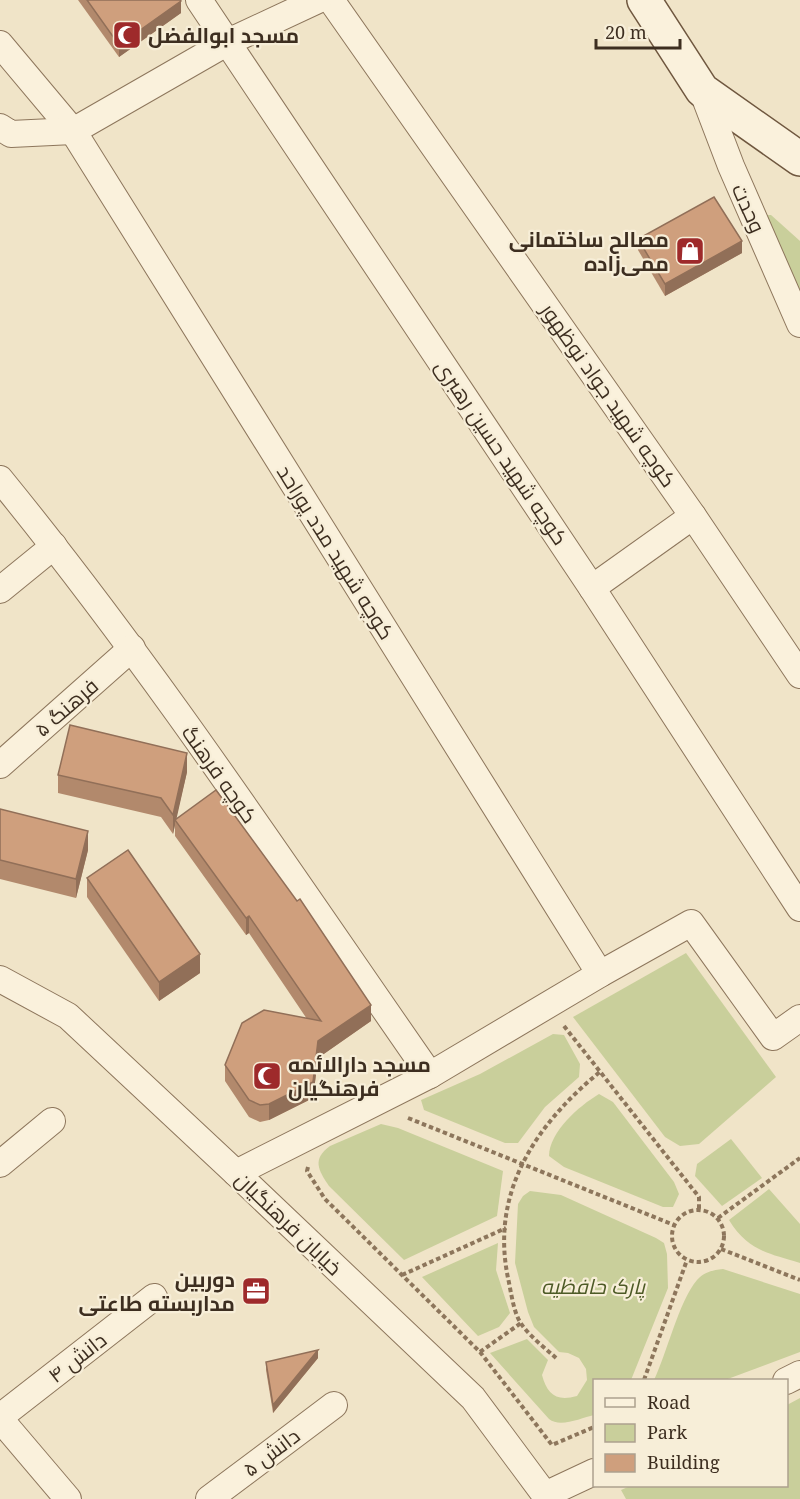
<svg xmlns="http://www.w3.org/2000/svg" width="800" height="1499" viewBox="0 0 800 1499" font-family="'Noto Serif',Cairo,serif">
<rect width="100%" height="100%" fill="#f0e4c8"/>
<g fill="#c9cf9b">
<polygon points="768,215 771,215 800,241 800,294 766,219"/>
<polygon points="686,953 776,1077 699,1144 680,1146 665,1137 573,1017"/>
<polygon points="553,1034 564,1035 580,1064 579,1077 545,1107 518,1143 505,1143 424,1110 421,1100 480,1074"/>
<path d="M599 1094 613 1102 674 1182 679 1194 673 1207H663L564 1167 549 1156C549 1132 579 1106 599 1094Z"/>
<path d="M381 1124 398 1128 503 1171 497 1216 404 1260 329 1186C318 1170 312 1159 330 1146Z"/>
<polygon points="731,1139 762,1178 722,1206 695,1176 697,1164"/>
<path d="M769 1189 800 1224V1263C768 1253 748 1251 729 1220Z"/>
<path d="M530 1191 561 1195 656 1238 664 1243 667 1254 668 1288 631 1380H594V1415C581 1418 560 1428 549 1419L490 1353 527 1339 548 1360 542 1375C547 1394 556 1402 577 1396L587 1380 586 1369 579 1358 568 1353 559 1352 534 1327 528 1312 515 1263 518 1204 523 1196Z"/>
<polygon points="498,1243 496,1270 510,1313 499,1327 478,1336 422,1277"/>
<path d="M723 1269 800 1294V1352L725 1380H654C667 1353 679 1301 697 1280 704 1272 713 1270 723 1269Z"/>
<polygon points="800,1398 800,1499 626,1499 621,1490 630,1486 786,1486 787,1405"/>
</g>
<g fill="none" stroke-linecap="round" stroke-linejoin="round">
<g stroke="#8d765c" stroke-width="28">
<g id="street">
<polyline points="199,0 592,588 800,908"/>
<polyline points="331,0 693,516 800,675"/>
<polyline points="0,44 73,131 600,974"/>
<polyline points="702,90 731,166 800,324"/>
<polyline points="0,127 11,134 73,131 228,42 318,0"/>
<path d="M0 479C155 669 290 874 430 1075"/>
<polyline points="592,588 693,516"/>
<polyline points="0,590 54,546"/>
<polyline points="0,765 132,648"/>
<polyline points="0,979 68,1016 236,1173 473,1398 548,1499"/>
<polyline points="0,1164 52,1121"/>
<polyline points="236,1173 430,1075 600,974 691,923 773,1037 800,1018"/>
<polyline points="786,1381 800,1374"/>
<polyline points="0,1417 154,1297"/>
<polyline points="0,1419 68,1499"/>
<polyline points="545,1495 594,1472"/>
<polyline points="209,1499 334,1405"/>
</g>
</g>
<g stroke="#6f573f" stroke-width="36">
<polyline id="secondary" points="644,0 702,90 800,159"/>
</g>
<g stroke="#8d765c" stroke-width="4" stroke-dasharray="4.5 3" stroke-linecap="butt">
<polyline points="564,1026 699,1197 699,1209"/>
<polyline points="408,1118 674,1225"/>
<polyline points="308,1167 307,1171 325,1199 480,1352 552,1445 594,1427"/>
<circle cx="698" cy="1236" r="26"/>
<polyline points="718,1218 800,1158"/>
<polyline points="721,1249 800,1280"/>
<polyline points="402,1275 506,1228"/>
<polyline points="480,1352 521,1323"/>
<path d="M556 1358C544 1347 529 1336 520 1322 513 1310 511 1291 508 1278 490 1191 537 1123 601 1071"/>
<polyline points="644,1380 687,1260"/>
</g>
<use href="#street" stroke="#faf1dc" stroke-width="26"/>
<use href="#secondary" stroke="#faf1dc" stroke-width="33"/>
</g>
<g fill="#b2896c">
<polygon points="78,0 180,0 181,13 119,57"/>
<polygon points="638,239 742,253 665,296 638,250"/>
<polygon points="187,772 176,818 371,1021 318,1058 313,1098 269,1120 260,1122 249,1117 225,1081 225,1065 307,1019 249,933 246,935 175,836 175,825 173,834 161,817 58,793 58,775"/>
<polygon points="0,809 88,850 76,898 0,879"/>
<polygon points="87,878 200,973 159,1001 87,897"/>
<polygon points="318,1358 273,1413 266,1370 266,1362"/>
</g>
<g fill="#916f58">
<polygon points="181,1 181,13 119,57 119,45"/>
<polygon points="742,241 742,253 665,296 665,284"/>
<polygon points="187,753 187,772 176,821 175,820 175,825 173,834 173,815"/>
<polygon points="88,831 88,850 76,898 76,879"/>
<polygon points="249,916 249,933 246,935 246,918"/>
<polygon points="200,954 200,973 159,1001 159,982"/>
<polygon points="371,1005 371,1021 318,1058 313,1098 269,1120 269,1104 318,1041"/>
<polygon points="318,1350 318,1358 273,1413 273,1405"/>
</g>
<g fill="#cf9f7d" stroke="#916f58" stroke-width="1.5">
<polygon points="87,0 180,0 181,1 119,45"/>
<polygon points="714,197 742,241 665,284 638,239"/>
<polygon points="70,725 187,753 173,815 161,798 58,775"/>
<polygon points="216,790 297,901 300,899 371,1005 318,1041 313,1082 269,1104 260,1105 249,1100 225,1065 242,1023 264,1010 321,1021 249,916 246,918 175,820"/>
<polygon points="0,809 88,831 76,879 0,860"/>
<polygon points="128,850 200,954 159,982 87,878"/>
<polygon points="318,1350 273,1405 266,1362"/>
</g>
<defs>
<g id="mosque-square" transform="scale(1.5)"><rect x="-9" y="-9" width="18" height="18" rx="4" fill="#9e2a2b" stroke="#f7eed8"/><path d="M3.5-4.9A6 6 0 1 0 3.5 4.9A5 5 0 1 1 3.5-4.9Z" fill="#fff"/></g>
<g id="shop-square" transform="scale(1.5)"><rect x="-9" y="-9" width="18" height="18" rx="4" fill="#9e2a2b" stroke="#f7eed8"/><path d="M-5-2.5h2.3a2.7 3.5 0 0 1 5.4 0H5L5.5 6h-11ZM-1.5-2.5h3a1.5 2.3 0 0 0-3 0Z" fill="#fff"/></g>
<g id="office-square" transform="scale(1.5)"><rect x="-9" y="-9" width="18" height="18" rx="4" fill="#9e2a2b" stroke="#f7eed8"/><path d="M-6-3h4V-5.5h4V-3h4V5H-6ZM-1-4.5V-3h2v-1.5ZM-6 0V1H6V0Z" fill="#fff"/></g>
</defs>
<g fill-rule="evenodd">
<use href="#mosque-square" x="127" y="35"/>
<use href="#shop-square" x="690" y="251"/>
<use href="#mosque-square" x="267" y="1076"/>
<use href="#office-square" x="256" y="1291"/>
</g>
<g text-anchor="middle" dominant-baseline="central" stroke-width="4.5" stroke-linejoin="round" paint-order="stroke">
<g font-size="21" font-weight="bold" fill="#3d2e20" stroke="#f7eed8" text-anchor="start">
<text x="148" y="35">مسجد ابوالفضل</text>
<text x="669" y="239" text-anchor="end">مصالح ساختمانی<tspan x="669" dy="24">ممی‌زاده</tspan></text>
<text x="288" y="1064">مسجد دارالائمه<tspan x="288" dy="24">فرهنگیان</tspan></text>
<text x="235" y="1279" text-anchor="end">دوربین<tspan x="235" dy="24">مداربسته طاعتی</tspan></text>
</g>
<g font-size="21" fill="#3d2e20" stroke="#f7eed8">
<text transform="translate(749 208) rotate(66)">وحدت</text>
<text transform="translate(609 395) rotate(55)">کوچه شهید جواد نوظهور</text>
<text transform="translate(502 452) rotate(56)">کوچه شهید حسین رهبری</text>
<text transform="translate(336 552) rotate(58)">کوچه شهید مدد پوراحد</text>
<text transform="translate(66 707) rotate(-41)">فرهنگ ۵</text>
<text transform="translate(220 774) rotate(55)">کوچه فرهنگ</text>
<text transform="translate(289 1223) rotate(44)">خیابان فرهنگیان</text>
<text transform="translate(77 1357) rotate(-38)">دانش ۴</text>
<text transform="translate(271 1452) rotate(-37)">دانش ۵</text>
</g>
<g font-size="21" font-style="italic" fill="#4d5a26" stroke="#f7eed8">
<text x="593" y="1286">پارک حافظیه</text>
</g>
</g>
<rect x="593" y="1379" width="195" height="108" fill="#f7eed8" stroke="#ada18e" stroke-width="1.5"/>
<rect x="605" y="1398" width="30" height="9" fill="#faf1dc" stroke="#ada18e" stroke-width="1.5"/>
<text x="647" y="1409" font-size="18" fill="#3d2e20">Road</text>
<rect x="605" y="1424" width="30" height="18" fill="#c9cf9b" stroke="#ada18e" stroke-width="1.5"/>
<text x="647" y="1439" font-size="18" fill="#3d2e20">Park</text>
<rect x="605" y="1454" width="30" height="18" fill="#cf9f7d" stroke="#ada18e" stroke-width="1.5"/>
<text x="647" y="1469" font-size="18" fill="#3d2e20">Building</text>
<path d="M596 39v9h84v-9" fill="none" stroke="#3d2e20" stroke-width="3"/>
<text x="605" y="39" font-size="18" fill="#3d2e20" stroke="#f7eed8" stroke-width="4.5" paint-order="stroke">20 m</text>
</svg>
